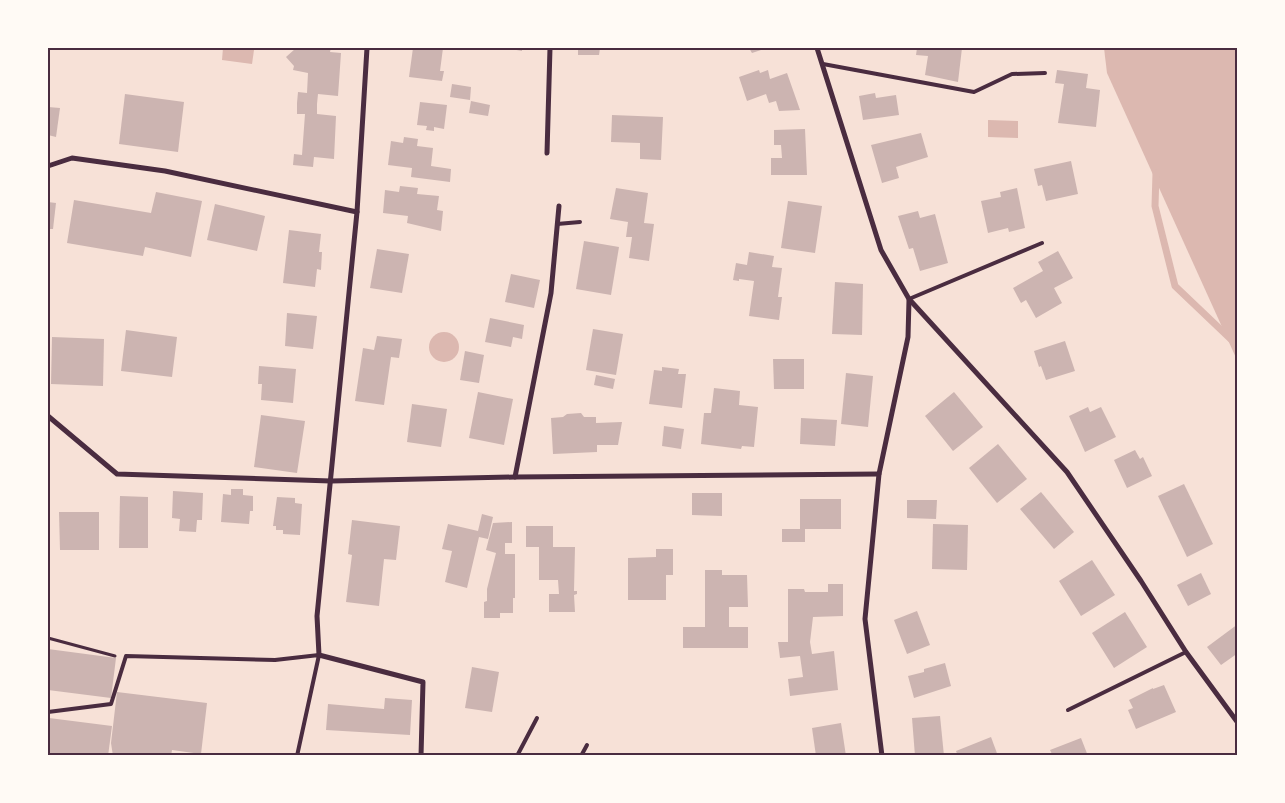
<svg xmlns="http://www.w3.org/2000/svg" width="1285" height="803" viewBox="0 0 1285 803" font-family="'Roboto Condensed',sans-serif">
<rect width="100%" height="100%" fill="#f7e1d7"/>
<g fill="#dcb8b0">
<polygon points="223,48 254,50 252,64 222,60"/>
<polygon points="1104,48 1237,48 1237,360 1107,73"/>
<polygon points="988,120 1018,121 1018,138 988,137"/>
<circle cx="444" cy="347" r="15"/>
</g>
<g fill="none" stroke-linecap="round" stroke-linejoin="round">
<polyline stroke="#dcb8b0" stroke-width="7" points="1156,173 1155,206 1175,286 1238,346"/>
</g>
<g fill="#ccb4b1">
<polygon points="307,48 331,48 330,52 341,53 338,96 318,94 317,104 317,114 336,116 334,159 314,157 313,167 293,165 294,154 302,155 305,114 297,114 297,103 298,92 307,93 308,73 293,70 294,66 286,57 295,49 307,50"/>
<polygon points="413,48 443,48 440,71 444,71 442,81 409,77"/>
<polygon points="506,48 522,48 522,51"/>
<polygon points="578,48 600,48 599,55 578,55"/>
<polygon points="749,48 767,48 752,53"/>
<polygon points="917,48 962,48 958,82 925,75 928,56 916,55"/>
<polygon points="759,70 760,73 768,70 770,79 787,73 800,110 779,111 776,101 769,103 766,94 747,101 739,77"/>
<polygon points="1057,70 1088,74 1086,88 1100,90 1096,127 1058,123 1064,84 1055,83"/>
<polygon points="452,84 471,87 470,100 450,97"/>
<polygon points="875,93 876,98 896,95 899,115 863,120 859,96"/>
<polygon points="125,94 184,102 178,152 119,144"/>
<polygon points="471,101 490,105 488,116 469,113"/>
<polygon points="420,102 447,105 444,129 434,127 434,131 426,130 427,126 417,125"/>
<polygon points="48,107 60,108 56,137 48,135"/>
<polygon points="612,115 663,117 661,160 640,159 640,143 611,142"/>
<polygon points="805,129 807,175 771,175 771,158 782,158 781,145 774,145 774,130"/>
<polygon points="921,133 928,157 896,167 899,178 882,183 871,145"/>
<polygon points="404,137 418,139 417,146 433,148 431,166 451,169 450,182 411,177 412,168 388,165 391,141 403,143"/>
<polygon points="1071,161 1078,194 1046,201 1042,185 1038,186 1034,169"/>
<polygon points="400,186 418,188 417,194 439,196 437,210 443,211 441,231 407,223 408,216 383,213 385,190 399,192"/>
<polygon points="616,188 648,193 644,223 654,224 649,261 629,258 632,237 626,237 628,222 610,219"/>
<polygon points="1017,188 1025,228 1009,232 1008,228 988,233 981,201 1001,197 1000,192"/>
<polygon points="156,192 202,201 191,257 145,247 143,256 67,243 74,200 151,213"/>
<polygon points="788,201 822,206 815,253 781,248"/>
<polygon points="48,202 56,203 53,229 48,229"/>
<polygon points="215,204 265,216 257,251 207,240"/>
<polygon points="918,211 920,218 935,214 948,263 920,271 913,248 909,249 898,216"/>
<polygon points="289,230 321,234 319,252 322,252 321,270 317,269 315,287 283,283"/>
<polygon points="584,241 619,247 611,295 576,289"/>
<polygon points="377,249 409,254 402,293 370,288"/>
<polygon points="1058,251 1073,278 1054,288 1062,303 1036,318 1026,300 1021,303 1013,288 1043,271 1038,262"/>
<polygon points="749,252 774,256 772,267 782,268 778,297 782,297 779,320 749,316 754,281 739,279 739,281 733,280 736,263 747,265"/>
<polygon points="511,274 540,280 534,308 505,302"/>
<polygon points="835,282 863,284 862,335 832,334"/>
<polygon points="287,313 317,316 313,349 285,346"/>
<polygon points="490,318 524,325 522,339 513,337 511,347 485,342"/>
<polygon points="593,329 623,334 616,375 586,370"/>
<polygon points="126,330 177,337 172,377 121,371"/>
<polygon points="377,336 402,339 399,358 391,357 384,405 355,401 363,348 374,350"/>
<polygon points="52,337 104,339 103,386 51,384"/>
<polygon points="1065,341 1075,371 1046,380 1041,366 1039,367 1034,351"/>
<polygon points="465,351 484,355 479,383 460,380"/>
<polygon points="773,359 804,359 804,389 774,389"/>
<polygon points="259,366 296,369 293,403 261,400 262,384 258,384"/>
<polygon points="662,367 679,369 678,374 686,374 682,408 649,404 654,370 662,371"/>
<polygon points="846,373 873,376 868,427 841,424"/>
<polygon points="596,375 615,379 613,389 594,385"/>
<polygon points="714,388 740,391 739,405 758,407 754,447 742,446 741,449 701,444 704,413 711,413"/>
<polygon points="478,392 513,399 504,445 469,438"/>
<polygon points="954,392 983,427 953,451 925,416"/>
<polygon points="412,404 447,409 441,447 407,442"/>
<polygon points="1088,407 1090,412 1101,407 1116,437 1085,452 1069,416"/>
<polygon points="581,413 584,417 596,417 596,423 622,422 618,445 597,445 597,452 553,454 551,418 563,417 567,414"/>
<polygon points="261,415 305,421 297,473 254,467"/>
<polygon points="801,418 837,420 835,446 800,444"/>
<polygon points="664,426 684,429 681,449 662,446"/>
<polygon points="998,444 1027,479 997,503 969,468"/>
<polygon points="1135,450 1140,459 1143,457 1152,476 1127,488 1114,460"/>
<polygon points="1184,484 1213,544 1187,557 1158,496"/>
<polygon points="231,489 243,489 243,495 253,496 253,511 250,511 249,524 221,522 223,494 231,495"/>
<polygon points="173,491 203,493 202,520 197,520 196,532 179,531 180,519 172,518"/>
<polygon points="1041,492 1074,532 1054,549 1020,509"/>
<polygon points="692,493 722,493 722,516 692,515"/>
<polygon points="120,496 148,497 148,548 119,548"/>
<polygon points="277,497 295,498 295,503 302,504 300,535 283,534 283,530 276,530 276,526 273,526"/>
<polygon points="800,499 841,499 841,529 805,529 805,542 782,542 782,529 800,529"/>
<polygon points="907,500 937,500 936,519 907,518"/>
<polygon points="59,512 99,512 99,550 60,550"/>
<polygon points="482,514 493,517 488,539 479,537 467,588 445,582 452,551 442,549 448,524 478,531"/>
<polygon points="352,520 400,526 396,560 384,559 379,606 346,602 352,555 348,554"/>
<polygon points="512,522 512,543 505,543 505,554 515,554 515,598 513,598 513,613 500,613 500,618 484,618 484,602 487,601 487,589 496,553 486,550 493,523"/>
<polygon points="933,524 968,525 967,570 932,569"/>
<polygon points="526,526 553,526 553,547 575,547 574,591 577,591 577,594 574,595 575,612 549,612 549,594 559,594 558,580 539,580 539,547 526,547"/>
<polygon points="656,549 673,549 673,575 666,575 666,600 628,600 628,558 656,557"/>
<polygon points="1092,560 1115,595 1081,616 1059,581"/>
<polygon points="705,570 722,570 722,575 747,575 748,607 729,607 729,627 748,627 748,648 683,648 683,627 705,627"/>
<polygon points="1201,573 1211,594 1188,606 1177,585"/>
<polygon points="828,584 843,584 843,616 813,617 810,642 812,654 834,651 838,690 790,696 788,679 803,677 800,656 780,658 778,642 788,642 788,589 804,589 805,592 828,592"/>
<polygon points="917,611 930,645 907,654 894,620"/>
<polygon points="1125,612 1147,647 1114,668 1092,633"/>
<polygon points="1238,624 1238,653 1221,665 1207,647"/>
<polygon points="48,649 116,658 111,698 48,690"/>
<polygon points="945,663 951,686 914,698 908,676 924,672 924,669"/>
<polygon points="472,667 499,672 492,712 465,708"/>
<polygon points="1164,685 1176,712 1136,729 1128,710 1133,708 1129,700 1153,688 1153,689"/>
<polygon points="117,692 207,703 201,754 172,750 171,756 113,756 111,743"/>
<polygon points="385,698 412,700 410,735 326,730 328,704 384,709"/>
<polygon points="940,716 944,756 915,756 912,718"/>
<polygon points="49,718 112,726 108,756 48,756"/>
<polygon points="841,723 846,756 816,756 812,728"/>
<polygon points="991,737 998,756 958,756 956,751"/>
<polygon points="1081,738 1088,756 1053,756 1050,750"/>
</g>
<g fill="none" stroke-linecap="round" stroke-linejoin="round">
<polyline stroke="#4a2c40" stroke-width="3" points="48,638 115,656"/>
<g stroke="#4a2c40" stroke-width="4">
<polyline points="823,64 974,92 1012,74 1045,73"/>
<polyline points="557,224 580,222"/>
<polyline points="909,299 1042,243"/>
<polyline points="1068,710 1186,652"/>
<polyline points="48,712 111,704 126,656 275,660 319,655 297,756"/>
<polyline points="517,756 537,718"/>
<polyline points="581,756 587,745"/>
</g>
<g stroke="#4a2c40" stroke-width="5">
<polyline points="367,48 357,212 317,616 319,655 423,682 421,756"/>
<polyline points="817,48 881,250 909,299 1067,472 1141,581 1186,652 1238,723"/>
<polyline points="547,153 550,48"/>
<polyline points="48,166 72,158 165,171 357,212"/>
<polyline points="48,416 117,474 331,481 515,477 879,474"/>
<polyline points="515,477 551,293 559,206"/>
<polyline points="882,756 865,619 879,474 908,337 909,300"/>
</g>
</g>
<rect width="1285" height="803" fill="none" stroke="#fffaf5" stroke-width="98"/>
<rect x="49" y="49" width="1187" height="705" fill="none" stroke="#4a2c40" stroke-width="2"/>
</svg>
